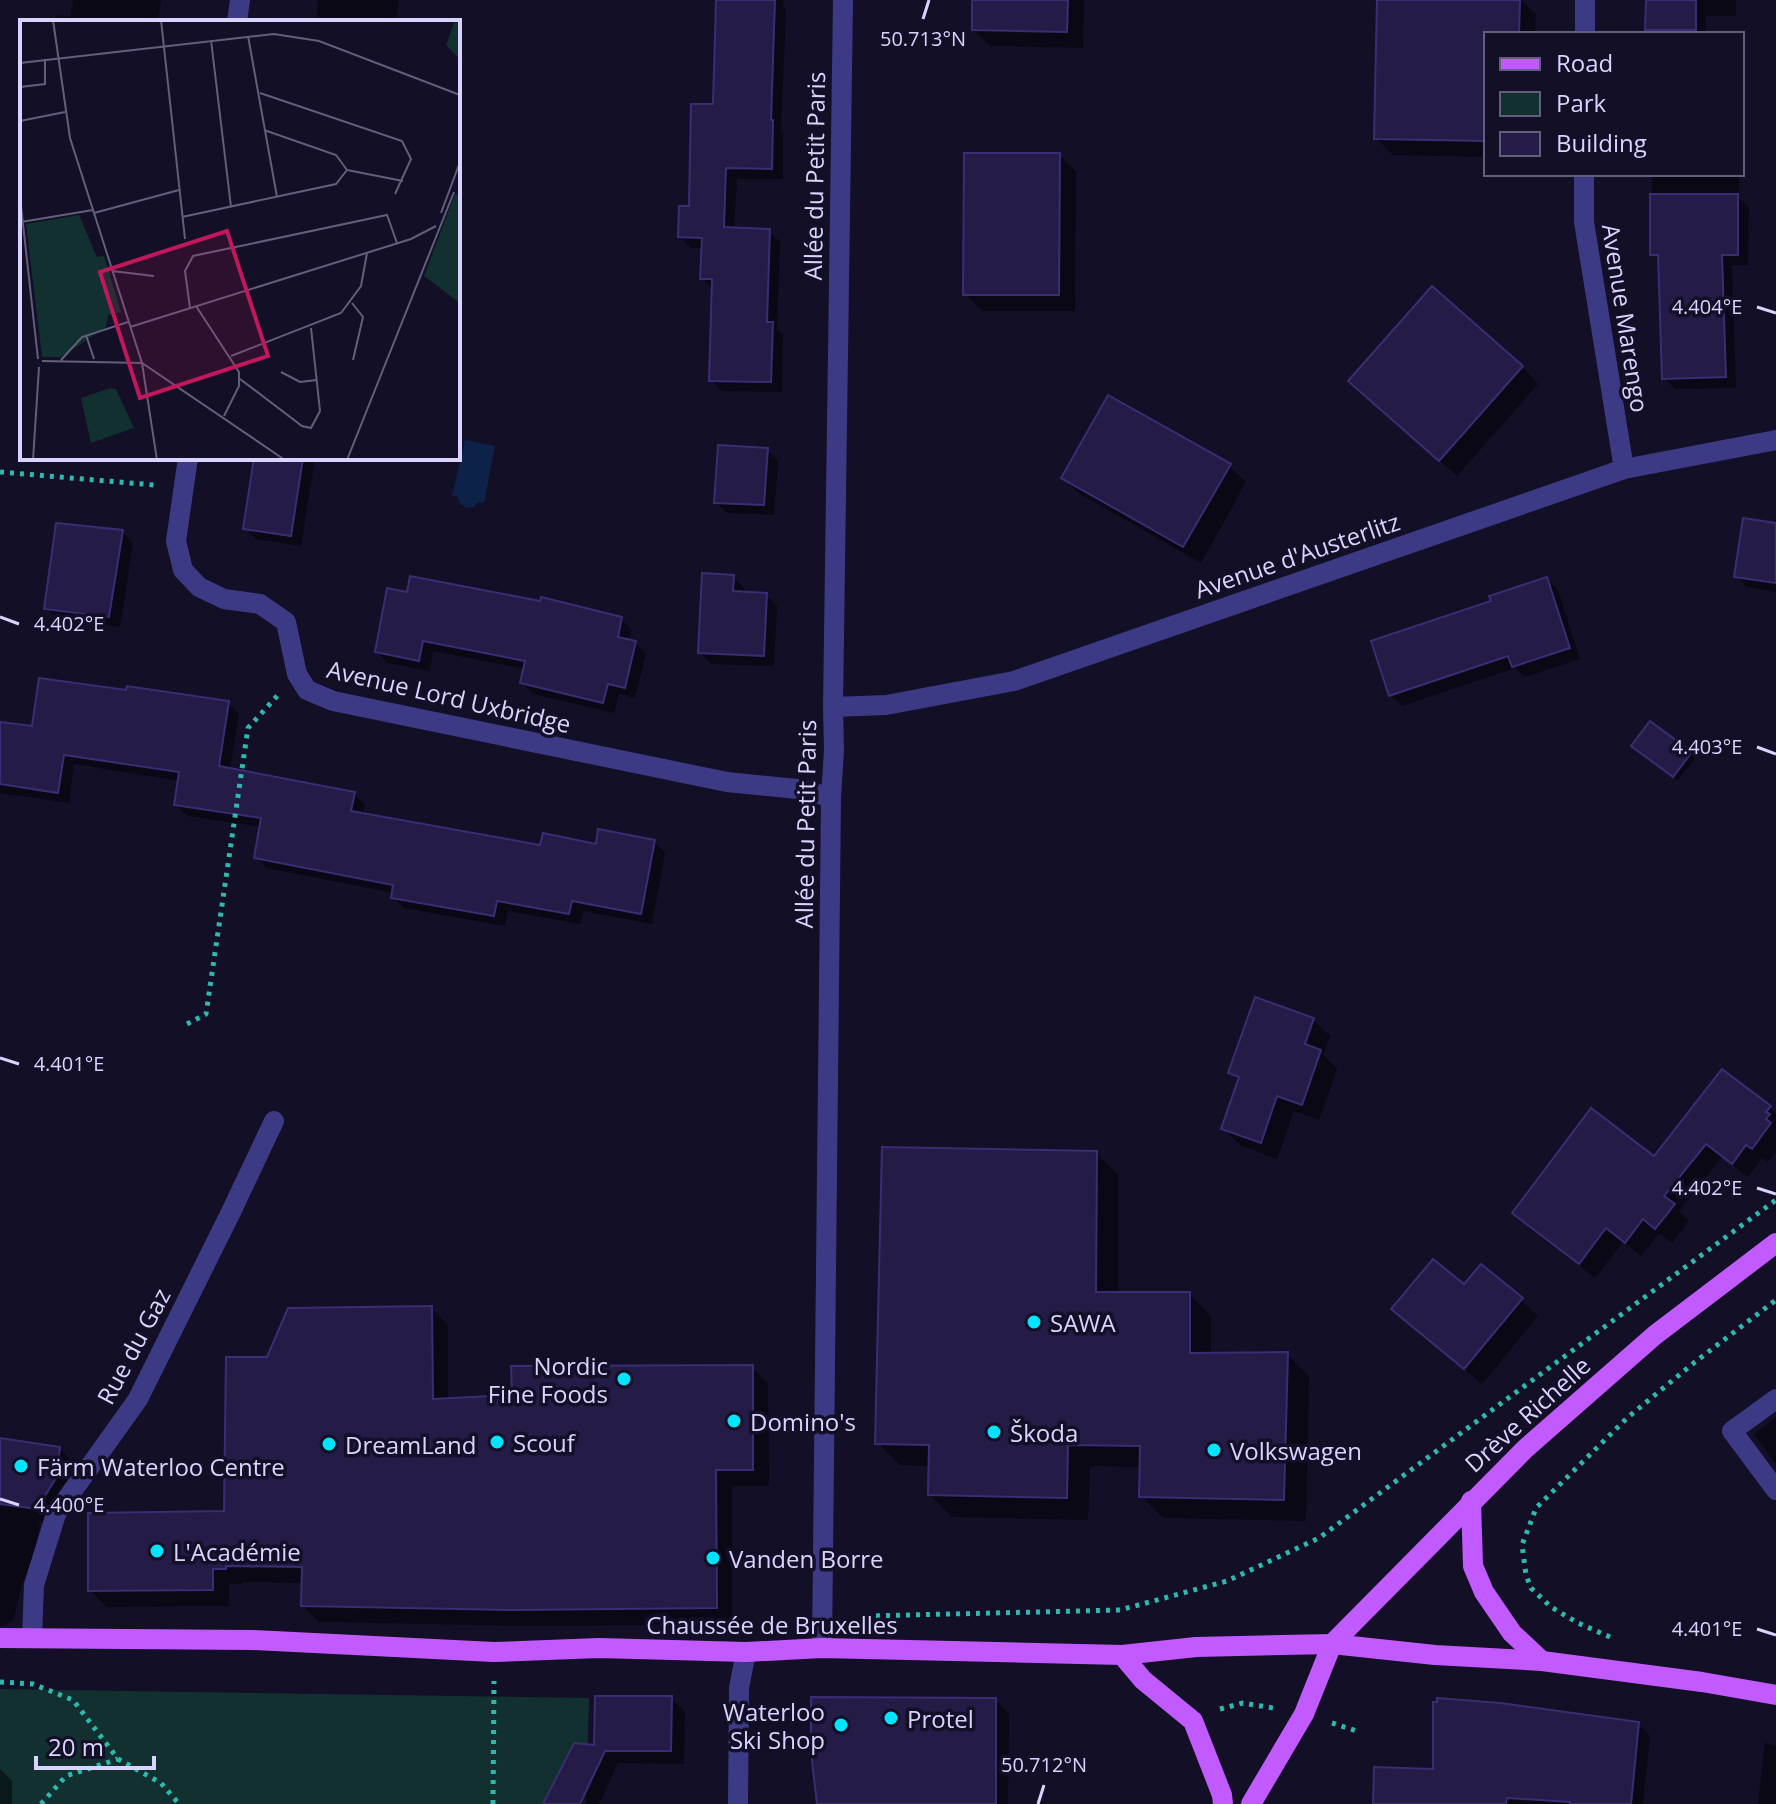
<svg xmlns="http://www.w3.org/2000/svg" width="1776" height="1804" viewBox="0 0 1776 1804" font-family="'Open Sans',sans-serif">
<rect width="100%" height="100%" fill="#130f26"/>
<polygon fill="#12302f" points="0,1689 589,1698 586,1804 0,1804"/>
<polygon fill="#0c2248" points="465,440 495,446 484,503 478,502 474,507 467,508 460,504 458,497 452,496"/>
<g fill="#0007">
<polygon points="73,0 161,0 158,22 55,22 57,15 71,17"/>
<polygon points="318,0 399,0 396,22 316,22"/>
<polygon points="718,0 783,0 783,6 786,9 781,131 783,133 783,179 737,179 734,230 769,231 780,242 777,329 783,335 782,392 722,391 711,380 714,290 702,278 703,248 691,248 680,237 691,208 715,106"/>
<polygon points="974,0 1084,0 1083,48 990,46 974,30"/>
<polygon points="1379,0 1521,0 1536,14 1535,34 1486,34 1486,157 1393,155 1376,138"/>
<polygon points="1648,0 1736,0 1736,16 1706,16 1706,34 1652,34 1647,29"/>
<polygon points="1059,155 1076,172 1075,311 982,311 965,294"/>
<polygon points="1652,174 1739,174 1739,198 1749,207 1748,265 1732,265 1736,388 1675,389 1664,378 1661,262 1652,254"/>
<polygon points="1522,367 1538,384 1457,476 1351,381"/>
<polygon points="767,450 778,461 774,515 727,513 716,502"/>
<polygon points="256,458 315,458 301,546 256,539 245,528"/>
<polygon points="1229,466 1246,482 1201,563 1080,494 1063,478"/>
<polygon points="1776,526 1776,592 1747,587 1736,576"/>
<polygon points="122,532 133,543 120,627 57,619 46,608"/>
<polygon points="733,577 744,588 744,594 766,595 777,606 774,666 711,664 700,652"/>
<polygon points="1547,579 1558,590 1580,659 1525,677 1515,668 1402,706 1391,695 1494,603"/>
<polygon points="389,590 621,619 632,630 629,642 635,643 646,654 635,698 619,694 614,713 533,694 522,683 526,669 433,651 430,671 388,663 377,652"/>
<polygon points="228,703 239,714 230,770 354,794 365,805 363,815 542,848 654,842 665,853 652,924 583,911 580,924 508,911 505,926 404,908 393,897 394,893 267,868 256,857 262,827 187,816 176,805 180,781 74,764 69,803 0,793 0,724 33,729"/>
<polygon points="1639,751 1691,753 1695,758 1678,780"/>
<polygon points="1313,1020 1330,1036 1323,1055 1337,1069 1319,1120 1294,1111 1277,1159 1240,1145 1223,1129 1240,1082 1230,1072"/>
<polygon points="1769,1107 1776,1114 1776,1152 1768,1162 1762,1158 1748,1177 1722,1157 1679,1211 1689,1221 1672,1243 1659,1233 1641,1256 1623,1242 1595,1278 1529,1228 1514,1212 1654,1159"/>
<polygon points="1096,1153 1118,1175 1118,1294 1189,1294 1211,1317 1211,1355 1287,1354 1309,1377 1306,1521 1163,1518 1141,1496 1142,1467 1090,1466 1088,1520 952,1517 930,1495 930,1466 900,1465 878,1443"/>
<polygon points="1521,1300 1538,1316 1482,1384 1411,1326 1394,1309"/>
<polygon points="431,1308 448,1325 448,1400 514,1397 752,1367 768,1384 769,1486 732,1486 732,1624 532,1626 319,1622 303,1605 303,1583 242,1582 242,1584 229,1584 229,1606 107,1607 90,1590 226,1513 268,1359"/>
<polygon points="1776,1417 1776,1464 1754,1434"/>
<polygon points="0,1440 59,1448 74,1464 71,1494 52,1523 40,1522 36,1550 23,1582 13,1620 3,1626 0,1626"/>
<polygon points="671,1698 685,1712 684,1764 618,1763 599,1804 546,1804 596,1748"/>
<polygon points="995,1700 1009,1714 1008,1804 819,1804"/>
<polygon points="1638,1724 1650,1736 1643,1804 1375,1804 1435,1771"/>
<polygon points="1765,1743 1776,1746 1776,1804 1758,1804"/>
<polygon points="0,1769 12,1781 12,1804 0,1804"/>
</g>
<g fill="#241b47" stroke="#3b2d73" stroke-width="2">
<polygon points="716,0 775,0 771,120 773,120 772,169 726,168 724,227 770,229 767,322 773,322 771,382 709,381 712,279 700,279 702,238 678,237 679,206 689,206 691,104 713,104"/>
<polygon points="972,0 1068,0 1067,32 972,30"/>
<polygon points="1377,0 1520,0 1519,34 1486,34 1486,141 1374,139"/>
<polygon points="1646,0 1696,0 1696,30 1645,30"/>
<polygon points="964,153 1060,153 1059,295 963,295"/>
<polygon points="1650,194 1738,194 1738,255 1722,255 1726,377 1662,379 1658,255 1650,255"/>
<polygon points="1432,286 1523,366 1439,461 1348,381"/>
<polygon points="1108,395 1231,464 1183,547 1061,478"/>
<polygon points="718,445 768,448 764,505 714,503"/>
<polygon points="254,458 303,458 291,536 243,529"/>
<polygon points="1743,518 1776,523 1776,583 1734,577"/>
<polygon points="56,523 123,530 109,617 44,609"/>
<polygon points="702,573 734,575 733,591 767,593 764,656 698,653"/>
<polygon points="410,576 540,601 541,597 622,617 618,637 636,641 625,688 608,684 603,703 520,683 525,661 423,641 419,661 375,652 387,588 407,592"/>
<polygon points="1547,577 1570,648 1512,667 1508,656 1389,696 1371,641 1491,601 1489,596"/>
<polygon points="39,678 126,690 127,686 229,701 219,766 355,792 351,811 540,845 543,833 596,844 598,829 655,840 641,914 572,901 569,914 497,901 494,916 391,898 393,885 254,858 261,818 174,805 179,772 64,755 58,793 0,784 0,722 32,726"/>
<polygon points="1650,721 1692,752 1673,777 1631,746"/>
<polygon points="1255,997 1314,1018 1305,1044 1321,1050 1302,1105 1277,1096 1261,1143 1221,1129 1239,1077 1228,1073"/>
<polygon points="1722,1069 1771,1106 1766,1112 1770,1114 1766,1119 1771,1123 1752,1149 1746,1145 1732,1164 1706,1144 1664,1196 1675,1204 1655,1229 1643,1219 1625,1243 1606,1228 1579,1264 1512,1213 1591,1108 1654,1156"/>
<polygon points="882,1147 1097,1151 1096,1292 1190,1292 1190,1353 1288,1352 1284,1500 1139,1497 1140,1446 1068,1445 1067,1498 928,1495 929,1445 875,1444"/>
<polygon points="1433,1259 1464,1284 1481,1264 1523,1298 1464,1369 1391,1309"/>
<polygon points="432,1306 433,1399 512,1395 511,1366 753,1365 753,1470 716,1470 717,1608 514,1610 301,1606 302,1567 226,1566 226,1569 213,1569 213,1590 88,1591 88,1513 224,1511 226,1357 267,1357 288,1308"/>
<polygon points="0,1438 60,1447 56,1478 37,1509 0,1504"/>
<polygon points="595,1696 672,1696 671,1751 605,1751 580,1804 543,1804 574,1743 594,1745"/>
<polygon points="811,1697 996,1698 996,1804 817,1804 811,1752"/>
<polygon points="1437,1698 1500,1703 1639,1722 1631,1804 1570,1804 1570,1802 1507,1798 1506,1804 1373,1804 1374,1767 1433,1769 1433,1702 1437,1702"/>
</g>
<g fill="none" stroke-linecap="round" stroke-linejoin="round">
<g stroke="#2fb8b0" stroke-width="5" stroke-dasharray="4 6" stroke-linecap="butt">
<polyline points="0,472 154,485"/>
<polyline points="187,1024 206,1014 248,728 278,695"/>
<polyline points="866,1616 1120,1610 1227,1581 1319,1538 1776,1200"/>
<polyline points="1610,1637 1578,1623 1551,1607 1531,1588 1526,1575 1522,1545 1536,1508 1627,1418 1695,1362 1776,1300"/>
<polyline points="0,1682 33,1684 73,1700 118,1759 161,1783 179,1804"/>
<polyline points="1220,1709 1243,1703 1273,1708"/>
<polyline points="1332,1723 1360,1732"/>
<polyline points="41,1804 66,1776 118,1759"/>
<polyline points="493,1804 494,1681"/>
</g>
<g stroke="#3d3a85" stroke-width="20">
<polyline points="237,22 240,0"/>
<polyline points="1585,34 1585,0"/>
<polyline points="1584,174 1584,222 1624,469"/>
<polyline points="188,458 176,541 183,570 199,587 224,599 260,604 286,622 297,674 307,690 333,701 727,782 797,789 831,797"/>
<polyline points="833,707 886,705 1014,681 1624,469 1776,440"/>
<polyline points="1776,1399 1732,1431 1776,1490"/>
<polyline points="32,1638 34,1585 56,1514 138,1399 231,1212 274,1121"/>
<polyline points="822,1648 831,797 834,750 833,707 843,0"/>
<polyline points="738,1804 739,1688 746,1652"/>
</g>
<g stroke="#c25bff" stroke-width="20">
<polyline points="1471,1501 1473,1566 1484,1592 1512,1633 1542,1661"/>
<polyline points="0,1638 252,1640 494,1652 599,1648 746,1652 822,1648 1122,1655 1196,1647 1332,1644 1435,1655 1542,1661 1702,1682 1776,1695"/>
<polyline points="1122,1655 1143,1680 1193,1721 1222,1795 1223,1804"/>
<polyline points="1251,1804 1304,1714 1332,1644 1525,1449 1655,1335 1776,1243"/>
</g>
</g>
<path fill="none" stroke="#d9d4ff" stroke-width="3" d="M923 19 929 0M1757 307 1776 313M0 617 19 624M1757 747 1776 754M0 1058 19 1064M1757 1188 1776 1194M0 1499 19 1505M1757 1629 1776 1635M1038 1804 1044 1785"/>
<g fill="#00e5ff" stroke="#130f26" stroke-width="3">
<circle cx="1034" cy="1322" r="8"/>
<circle cx="624" cy="1379" r="8"/>
<circle cx="734" cy="1421" r="8"/>
<circle cx="994" cy="1432" r="8"/>
<circle cx="497" cy="1442" r="8"/>
<circle cx="329" cy="1444" r="8"/>
<circle cx="1214" cy="1450" r="8"/>
<circle cx="21" cy="1466" r="8"/>
<circle cx="157" cy="1551" r="8"/>
<circle cx="713" cy="1558" r="8"/>
<circle cx="891" cy="1718" r="8"/>
<circle cx="841" cy="1725" r="8"/>
</g>
<g text-anchor="middle" dominant-baseline="central" stroke-width="7" stroke-linejoin="round" paint-order="stroke">
<g font-size="24" fill="#d9d4ff" stroke="#130f26">
<text transform="translate(814 176) rotate(-89)">Allée du Petit Paris</text>
<text transform="translate(1626 318) rotate(81)">Avenue Marengo</text>
<text transform="translate(1297 555) rotate(-19)">Avenue d'Austerlitz</text>
<text transform="translate(449 696) rotate(13)">Avenue Lord Uxbridge</text>
<text transform="translate(805 824) rotate(-89)">Allée du Petit Paris</text>
<text transform="translate(133 1346) rotate(-62)">Rue du Gaz</text>
<text transform="translate(1527 1414) rotate(-42)">Drève Richelle</text>
<text x="772" y="1624">Chaussée de Bruxelles</text>
</g>
<g font-size="24" fill="#d9d4ff" stroke="#130f26" text-anchor="start">
<text x="1050" y="1322">SAWA</text>
<text x="608" y="1365" text-anchor="end">Nordic<tspan x="608" dy="28">Fine Foods</tspan></text>
<text x="750" y="1421">Domino's</text>
<text x="1010" y="1432">Škoda</text>
<text x="513" y="1442">Scouf</text>
<text x="345" y="1444">DreamLand</text>
<text x="1230" y="1450">Volkswagen</text>
<text x="37" y="1466">Färm Waterloo Centre</text>
<text x="173" y="1551">L'Académie</text>
<text x="729" y="1558">Vanden Borre</text>
<text x="825" y="1711" text-anchor="end">Waterloo<tspan x="825" dy="28">Ski Shop</tspan></text>
<text x="907" y="1718">Protel</text>
</g>
</g>
<g transform="translate(20 20)">
<rect width="440" height="440" fill="#130f26"/>
<path d="M435 0H440V39L426 25ZM435 174 440 175V283L404 256ZM59 195 77 237 84 236 101 292 88 295 86 307 41 337H22L6 204ZM90 368 96 369 114 408 71 423 61 378Z" fill="#12302f"/>
<path fill="none" stroke="#625e7d" stroke-width="2" d="M33 0 50 118 122 343 137 440M141 0 165 219M228 16 257 177M191 20 211 187M0 43 254 14 299 21 440 75M0 67 25 64V39M240 73 382 121 391 139 375 174M0 101 45 92M244 110 316 135 327 150M327 150 383 161M0 177 18 339M74 193 159 170M421 193 440 142M162 197 316 164 327 150M1 202 73 190M92 251 134 256M332 283 343 297 333 340M176 286 219 352V366L204 396M170 288 165 251 173 236 367 195 377 223M110 307 391 219 416 206M66 315 74 339M211 336 321 293 341 266 347 233M41 340 62 317 108 302M22 341 122 343 265 440M261 352 280 362 297 360M220 359 282 406 291 408 300 391 291 308M13 440 19 347M327 440 434 172"/>
<path fill="#c2185b" fill-opacity="0.15" stroke="#c2185b" stroke-width="4" d="M207 211 248 336 120 378 80 252Z"/>
<rect width="440" height="440" fill="none" stroke="#d9d4ff" stroke-width="4"/>
</g>
<g font-size="20" text-anchor="middle" fill="#d9d4ff" stroke="#130f26" stroke-width="7" stroke-linejoin="round" paint-order="stroke">
<text x="923" y="46">50.713°N</text>
<text x="1707" y="314">4.404°E</text>
<text x="69" y="631">4.402°E</text>
<text x="1707" y="754">4.403°E</text>
<text x="69" y="1071">4.401°E</text>
<text x="1707" y="1195">4.402°E</text>
<text x="69" y="1512">4.400°E</text>
<text x="1707" y="1636">4.401°E</text>
<text x="1044" y="1772">50.712°N</text>
</g>
<rect x="1484" y="32" width="260" height="144" fill="#130f26" stroke="#625e7d" stroke-width="2"/>
<rect x="1500" y="58" width="40" height="12" fill="#c25bff" stroke="#625e7d" stroke-width="2"/>
<text x="1556" y="72" font-size="24" fill="#d9d4ff">Road</text>
<rect x="1500" y="92" width="40" height="24" fill="#12302f" stroke="#625e7d" stroke-width="2"/>
<text x="1556" y="112" font-size="24" fill="#d9d4ff">Park</text>
<rect x="1500" y="132" width="40" height="24" fill="#241b47" stroke="#625e7d" stroke-width="2"/>
<text x="1556" y="152" font-size="24" fill="#d9d4ff">Building</text>
<path d="M36 1756v12h118v-12" fill="none" stroke="#d9d4ff" stroke-width="4"/>
<text x="48" y="1756" font-size="24" fill="#d9d4ff" stroke="#130f26" stroke-width="6" paint-order="stroke">20 m</text>
</svg>
